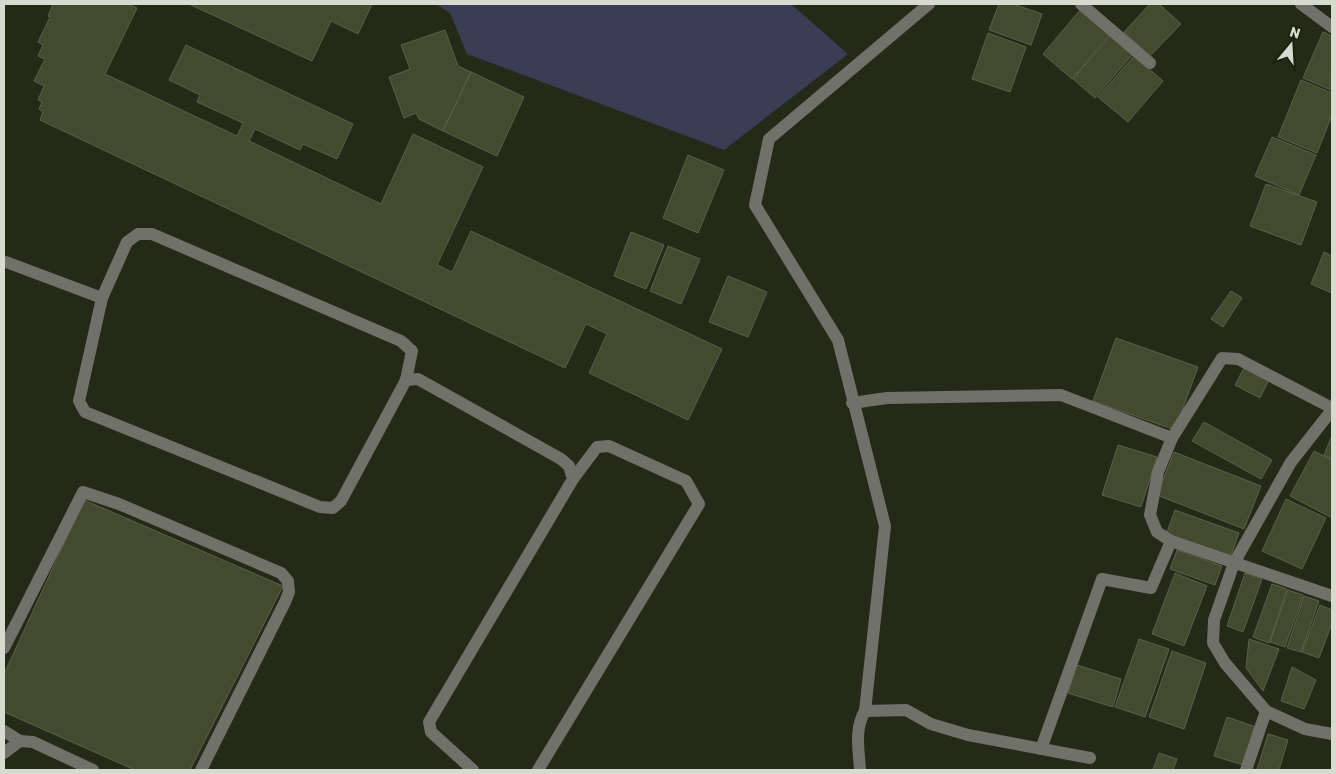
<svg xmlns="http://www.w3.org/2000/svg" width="1336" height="774" viewBox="0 0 1336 774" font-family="Rubik,sans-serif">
<rect width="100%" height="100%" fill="#252918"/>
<polygon fill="#3a3e55" points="436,4 791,4 848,54 724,150 467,54 450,13"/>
<g fill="#434a2d" stroke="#5b614d">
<polygon points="53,4 128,4 137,8 105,74 237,136 243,123 197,102 200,95 169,80 186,45 353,124 337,159 303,144 300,150 255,129 249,141 381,204 413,134 483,167 437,265 452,272 471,231 722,349 688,420 589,373 607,334 586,324 565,368 40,120 43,112 39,109 42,102 38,100 44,86 34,81 45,59 38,56 43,45 38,42 50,17 48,16"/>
<polygon points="189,4 372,4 358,34 331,21 312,61"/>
<polygon points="999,4 1013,4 1042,14 1031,45 989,30"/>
<polygon points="1150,4 1159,4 1181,24 1150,56 1124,32"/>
<polygon points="1081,9 1110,34 1072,79 1043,54"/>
<polygon points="445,30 458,66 471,72 443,131 419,119 416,113 404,118 389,77 410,69 401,45"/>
<polygon points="1323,32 1332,36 1331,90 1303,78"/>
<polygon points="988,33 1026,47 1010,92 972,79"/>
<polygon points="1111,35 1133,54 1095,98 1073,79"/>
<polygon points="1134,56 1163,81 1128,122 1098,97"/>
<polygon points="471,72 524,97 497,156 443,131"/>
<polygon points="1301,80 1332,93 1332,115 1317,153 1278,137"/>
<polygon points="1272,137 1316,155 1299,195 1255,176"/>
<polygon points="688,155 724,170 698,233 663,218"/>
<polygon points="1266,184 1317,202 1301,245 1250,226"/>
<polygon points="631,232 664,245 646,289 614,276"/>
<polygon points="668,246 700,259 681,304 650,291"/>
<polygon points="1324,252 1332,256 1332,293 1311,284"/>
<polygon points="728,276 767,292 748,337 709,322"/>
<polygon points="1231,291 1242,298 1223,327 1211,319"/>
<polygon points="1116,338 1198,367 1175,430 1093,401"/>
<polygon points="1245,366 1270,378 1260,398 1235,385"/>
<polygon points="1204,422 1272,460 1261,479 1192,441"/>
<polygon points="1332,436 1332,459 1324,455"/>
<polygon points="1118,445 1157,457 1141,507 1102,495"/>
<polygon points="1314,451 1332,460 1332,518 1290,496"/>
<polygon points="1174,452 1261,486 1244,529 1157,495"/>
<polygon points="1286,499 1326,518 1302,569 1262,551"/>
<polygon points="84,500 283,586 190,770 135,770 4,712 4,674"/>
<polygon points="1175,510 1239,533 1230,558 1166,535"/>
<polygon points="1177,550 1222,566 1215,585 1170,569"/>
<polygon points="1175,573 1207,586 1184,646 1152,634"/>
<polygon points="1245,573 1262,579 1243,632 1227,626"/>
<polygon points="1272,584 1287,589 1269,643 1253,637"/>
<polygon points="1288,590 1303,595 1285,647 1270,642"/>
<polygon points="1304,596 1319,601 1301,652 1287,648"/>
<polygon points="1320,605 1332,610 1332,623 1319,658 1302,652"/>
<polygon points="1139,639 1169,649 1145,717 1115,707"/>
<polygon points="1249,639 1279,649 1263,691 1246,668"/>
<polygon points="1172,651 1206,663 1184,729 1149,717"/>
<polygon points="1077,665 1121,679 1113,707 1068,693"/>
<polygon points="1292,667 1316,680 1304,709 1281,701"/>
<polygon points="1227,717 1256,727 1243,765 1214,756"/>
<polygon points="1268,734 1288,740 1279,770 1257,770"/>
<polygon points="1159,753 1177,759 1173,770 1153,770"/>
</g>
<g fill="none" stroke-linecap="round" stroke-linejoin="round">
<g stroke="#707269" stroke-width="12">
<polyline points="1081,4 1150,63"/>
<polyline points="1301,4 1332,27"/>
<polyline points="6,262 102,298 79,401 85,412 320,507 333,508 341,501 406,380 418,379 561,459 569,466 573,479 429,722 431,732 473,770"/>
<polyline points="102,298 127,242 138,234 152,234 401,341 412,351 406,380"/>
<polyline points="852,403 887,398 1061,395 1172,438"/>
<polyline points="1332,408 1238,359 1222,358 1172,438 1158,472 1150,515 1157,532 1171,541 1332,596"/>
<polyline points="1332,410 1291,462 1234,563 1214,620 1213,643 1225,663 1266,711 1305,729 1332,734"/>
<polyline points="4,648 83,492 119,504 281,573 288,581 289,592 285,602 201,770"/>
<polyline points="865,711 885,526 838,340 755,205 769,139 929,4"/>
<polyline points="4,731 20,741"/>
<polyline points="1041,749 1102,579 1151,588 1171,541"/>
<polyline points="4,753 20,741 33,742 93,770"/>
<polyline points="538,770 699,504 686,481 609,446 597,447 573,479"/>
<path d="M860 770C859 750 854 729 865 711L906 710 931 724 968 735 1090 758"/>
<polyline points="1246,770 1266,711"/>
</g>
</g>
<rect width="1336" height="774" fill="none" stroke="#d7dbcf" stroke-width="10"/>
<g transform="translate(1291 45) rotate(18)" stroke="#1b200f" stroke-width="4" paint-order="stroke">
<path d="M0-4L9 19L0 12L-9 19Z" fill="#d7dbcf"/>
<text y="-8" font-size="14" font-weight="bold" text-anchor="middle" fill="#d7dbcf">N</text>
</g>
</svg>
